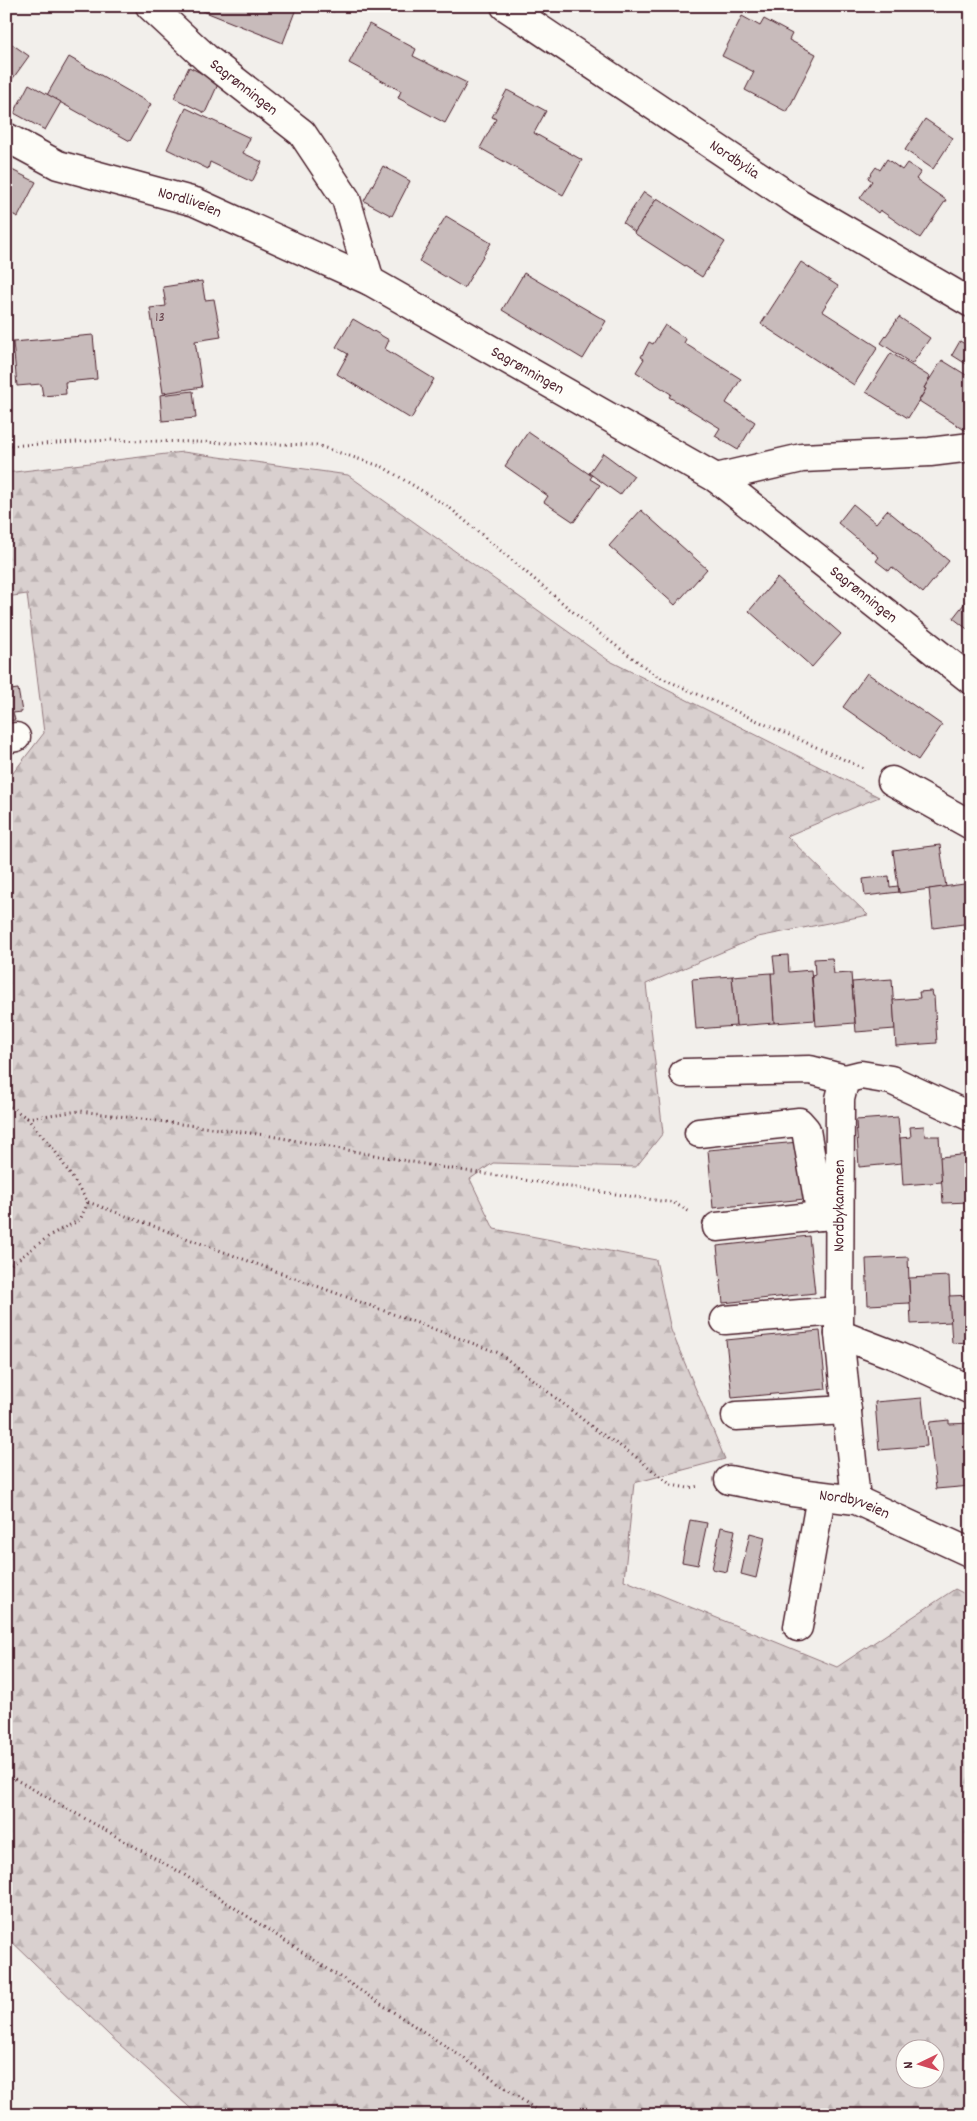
<svg xmlns="http://www.w3.org/2000/svg" width="977" height="2121" viewBox="0 0 977 2121" font-family="Dekko,sans-serif">
<defs>
<pattern id="forest-firs" width="22" height="20" patternUnits="userSpaceOnUse" patternTransform="scale(1.25)"><rect width="22" height="20" fill="#d9d0cf"/><path d="M5 1l3.5 6h-7zM16 11l3.5 6h-7z" fill="#bcb2b2"/></pattern>
</defs>
<rect width="100%" height="100%" fill="#f2efeb"/>
<filter id="ink" filterUnits="userSpaceOnUse"><feTurbulence type="fractalNoise" baseFrequency=".02" numOctaves="2"/><feDisplacementMap in="SourceGraphic" scale="10" xChannelSelector="R" yChannelSelector="G"/><feConvolveMatrix kernelMatrix="1 2 1 2 8 2 1 2 1" color-interpolation-filters="sRGB"/></filter>
<g filter="url(#ink)">
<path fill="url(#forest-firs)" stroke="#92787d" fill-rule="evenodd" d="M183 452 348 475 608 660 879 797 787 836 868 915 758 937 646 984 663 1133 636 1167 493 1163 470 1179 494 1229 656 1260 671 1330 725 1459 634 1483 624 1580 837 1667 955 1589 971 1597V2115H198L109 2035 6 1936V782L44 733 27 594 6 597V473ZM904 2048H934V2078H904Z"/>
<g fill="#c8bbbb" stroke="#4a1f2b">
<polygon points="205,6 297,6 283,43 203,11"/>
<polygon points="321,6 338,6 334,12"/>
<polygon points="742,16 760,26 764,19 792,34 789,40 816,54 787,112 745,90 754,72 722,56"/>
<polygon points="6,17 13,22 6,31"/>
<polygon points="369,24 416,49 413,56 467,83 445,123 398,98 401,91 349,63"/>
<polygon points="6,40 29,56 6,88"/>
<polygon points="69,57 151,104 130,141 47,95"/>
<polygon points="189,67 219,82 205,113 174,98"/>
<polygon points="29,84 61,102 45,130 14,113"/>
<polygon points="507,90 546,111 534,133 582,160 563,195 480,148 496,119 492,117"/>
<polygon points="186,108 250,138 243,153 262,162 252,182 210,162 208,169 167,149"/>
<polygon points="925,119 953,138 933,169 905,150"/>
<polygon points="887,159 902,170 907,163 921,172 916,179 946,200 920,238 880,210 878,213 860,198 872,181 868,178 876,167 880,170"/>
<polygon points="383,166 410,181 392,216 364,201"/>
<polygon points="6,167 36,182 18,217 6,211"/>
<polygon points="644,192 656,200 635,232 623,223"/>
<polygon points="657,198 725,242 702,277 634,233"/>
<polygon points="446,216 491,243 464,288 419,261"/>
<polygon points="801,262 838,286 822,311 878,347 854,385 761,324"/>
<polygon points="524,273 606,321 583,359 502,310"/>
<polygon points="202,281 205,300 214,299 221,337 195,341 202,387 163,393 150,308 166,306 163,287"/>
<polygon points="899,317 930,338 912,364 881,343"/>
<polygon points="353,319 389,340 385,349 434,379 411,419 337,374 348,354 336,347"/>
<polygon points="665,325 686,339 684,343 741,379 726,403 755,422 738,450 715,436 720,428 669,397 671,394 636,372 644,359 641,357 649,342 653,344"/>
<polygon points="93,335 97,379 65,382 66,394 43,396 41,384 17,386 13,342"/>
<polygon points="960,341 971,348 971,367 952,355"/>
<polygon points="891,353 930,377 924,388 926,389 908,418 866,392"/>
<polygon points="942,360 971,378 971,434 919,401 926,389 924,388"/>
<polygon points="193,391 196,418 162,421 160,395"/>
<polygon points="528,432 592,476 590,479 600,485 574,522 544,502 548,496 505,466"/>
<polygon points="603,453 634,476 620,495 589,473"/>
<polygon points="853,504 876,523 887,510 949,561 923,593 892,567 889,571 876,561 879,557 838,523"/>
<polygon points="641,510 707,569 675,605 609,546"/>
<polygon points="777,578 841,634 812,667 749,611"/>
<polygon points="971,595 971,632 953,618"/>
<polygon points="867,673 942,725 918,760 843,707"/>
<polygon points="9,685 10,690 18,689 22,712 13,713 15,720 6,721 6,686"/>
<polygon points="940,845 946,887 899,893 893,851"/>
<polygon points="889,876 890,887 898,886 899,892 865,896 863,879"/>
<polygon points="971,883 971,923 933,928 929,889"/>
<polygon points="971,923 971,964 969,964 964,924"/>
<polygon points="788,955 789,972 811,970 815,1020 774,1023 771,973 775,973 773,956"/>
<polygon points="832,958 834,974 851,973 855,1023 816,1026 812,976 815,975 814,959"/>
<polygon points="771,973 774,1023 736,1026 732,976"/>
<polygon points="732,976 736,1026 696,1029 692,979"/>
<polygon points="892,979 895,1029 856,1032 852,982"/>
<polygon points="931,991 932,996 934,996 937,1043 896,1046 893,1000 920,998 919,992"/>
<polygon points="898,1117 902,1163 859,1167 856,1120"/>
<polygon points="924,1126 925,1136 939,1136 942,1182 903,1185 900,1138 911,1137 910,1127"/>
<polygon points="799,1142 805,1199 713,1208 708,1150"/>
<polygon points="971,1154 971,1202 943,1203 940,1157"/>
<polygon points="809,1236 815,1293 723,1303 717,1246"/>
<polygon points="908,1257 910,1303 868,1305 866,1259"/>
<polygon points="949,1276 951,1322 911,1324 909,1278"/>
<polygon points="971,1295 971,1342 952,1343 949,1296"/>
<polygon points="820,1331 826,1389 732,1398 726,1340"/>
<polygon points="922,1398 927,1446 879,1450 875,1402"/>
<polygon points="949,1420 949,1424 971,1423 971,1486 936,1489 929,1426 930,1422"/>
<polygon points="690,1520 707,1523 698,1565 682,1562"/>
<polygon points="721,1527 735,1530 727,1572 712,1569"/>
<polygon points="750,1533 765,1537 756,1578 741,1574"/>
</g>
<g fill="none" stroke-linecap="round" stroke-linejoin="round">
<g stroke="#4a1f2b" stroke-width="31">
<g id="minor">
<path id="s1" d="M150 6 206 58 302 133 346 199 370 281 716 478 971 680"/>
<path id="s2" d="M505 6 799 203 971 303"/>
<path id="s3" d="M6 137 58 165 195 202 370 281"/>
<polyline points="716,478 802,458 930,452 971,447"/>
<polyline points="6,739 16,737"/>
<polyline points="892,781 971,825"/>
<polyline points="684,1073 810,1070 845,1079"/>
<polyline points="699,1133 799,1122 806,1130 821,1216"/>
<polyline points="717,1227 838,1214"/>
<polyline points="725,1320 838,1311"/>
<polyline points="839,1334 899,1357 971,1390"/>
<polyline points="736,1416 847,1410"/>
<path id="s4" d="M729 1480 792 1492 856 1500 971 1553"/>
<path id="s5" d="M856 1500 839 1334 840 1099 845 1079 861 1075 891 1080 971 1117"/>
<polyline points="798,1627 821,1496"/>
</g>
</g>
<g stroke="#4a1f2b" stroke-width="3" stroke-dasharray="1 4" stroke-linecap="butt">
<polyline points="6,446 110,440 316,445 383,467 450,508 591,627 657,676 863,768"/>
<polyline points="6,1104 27,1118 55,1151 88,1202 80,1220 52,1234 6,1268"/>
<polyline points="27,1118 80,1111 265,1135 440,1167 674,1203 690,1212"/>
<polyline points="88,1202 499,1353 596,1430 635,1456 671,1485 688,1488 699,1486"/>
<polyline points="6,1774 183,1874 474,2065 543,2115"/>
</g>
<use href="#minor" stroke="#fdfcf7" stroke-width="28"/>
</g>
</g>
<g text-anchor="middle" dominant-baseline="central" stroke-width="4" stroke-linejoin="round" paint-order="stroke">
<g font-size="14" fill="#6a464f">
<text x="160" y="318">13</text>
</g>
<g font-size="16" fill="#4a1f2b" stroke="#fdfcf7">
<text stroke="none"><textPath href="#s1" startOffset="124">Sagrønningen</textPath></text>
<text stroke="none"><textPath href="#s2" startOffset="276">Nordbylia</textPath></text>
<text stroke="none"><textPath href="#s3" startOffset="196">Nordliveien</textPath></text>
<text stroke="none"><textPath href="#s1" startOffset="544">Sagrønningen</textPath></text>
<text stroke="none"><textPath href="#s1" startOffset="949">Sagrønningen</textPath></text>
<text stroke="none"><textPath href="#s5" startOffset="295">Nordbykammen</textPath></text>
<text stroke="none"><textPath href="#s4" startOffset="128">Nordbyveien</textPath></text>
</g>
</g>
<rect width="977" height="2121" fill="none" stroke="#fdfcf7" stroke-width="25"/>
<rect x="12" y="12" width="952" height="2096" fill="none" stroke="#4a1f2b" stroke-width="2" filter="url(#ink)"/>
<g transform="translate(920 2064) rotate(265)"><circle r="24" fill="#fdfcf7" stroke="#b5a4a5"/>
<path d="M0-4L9 19L0 12L-9 19Z" fill="#d1495b"/>
<text y="-8" font-size="14" font-weight="bold" text-anchor="middle" fill="#4a1f2b">N</text>
</g>
</svg>
